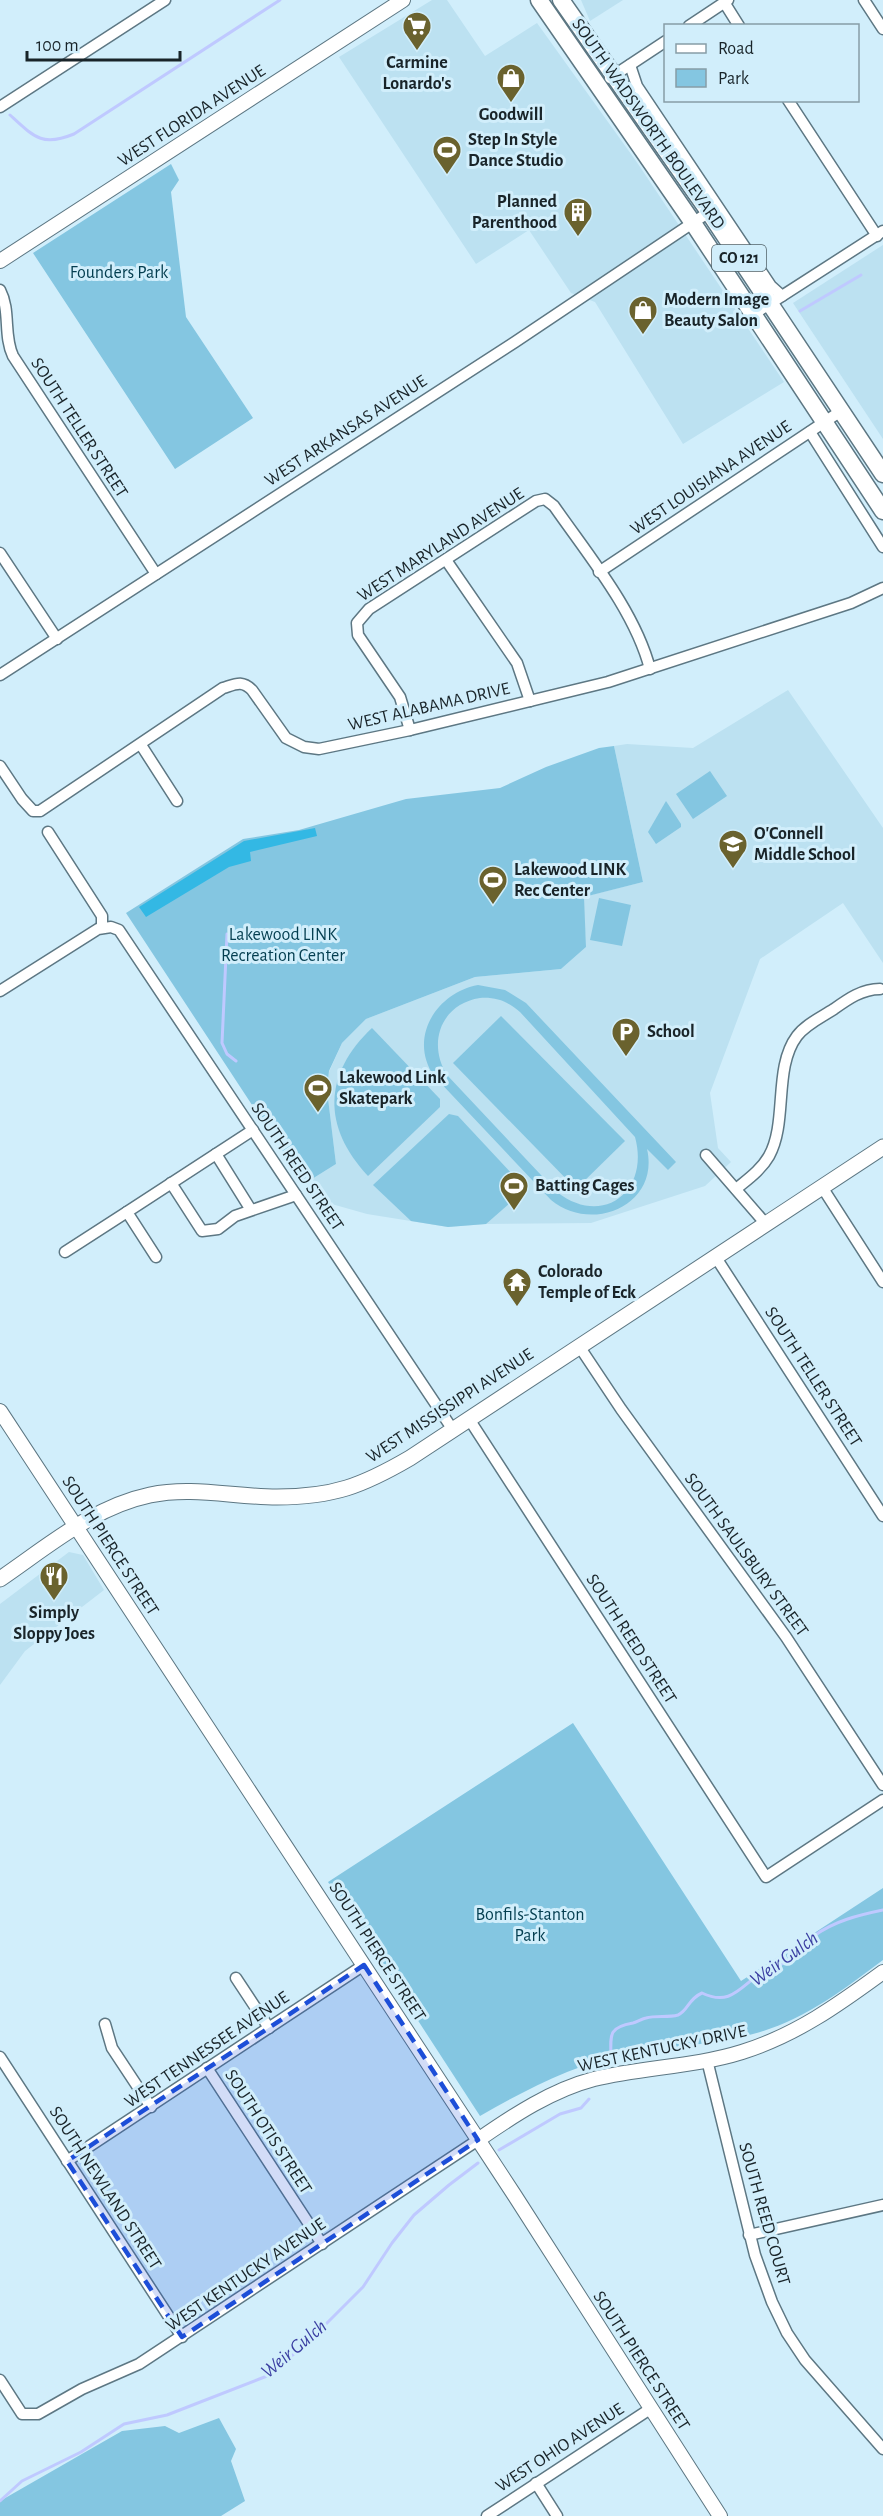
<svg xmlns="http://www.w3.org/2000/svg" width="883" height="2516" viewBox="0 0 883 2516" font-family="'Alegreya Sans',sans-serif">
<rect width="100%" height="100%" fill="#d1eefb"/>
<g fill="#bce1f1">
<polygon points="432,0 447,0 485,56 537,23 636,161 784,382 683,444 595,302 571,293 529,230 476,264 339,57"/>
<polygon points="581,0 623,0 590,21"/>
<polygon points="883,245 883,439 793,303"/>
<polygon points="788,690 883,828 883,963 843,903 760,959 710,1093 718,1148 731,1162 705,1186 591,1223 486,1224 448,1227 367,1214 314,1199 304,1184 336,1164 327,1090 329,1072 342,1043 366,1019 475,977 561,969 586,947 583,897 643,882 614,746 627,744 693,748"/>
<polygon points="69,1552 83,1555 104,1590 25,1651 0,1685 0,1604"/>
</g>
<g fill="#84c6e1" fill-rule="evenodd">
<polygon points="171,164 179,180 171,192 186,317 253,418 175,469 33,253"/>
<polygon points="614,746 643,882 584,897 586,947 561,969 475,977 366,1019 342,1043 329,1071 327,1090 336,1164 304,1184 126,913 243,839 299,830 406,799 500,788 546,767 599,748"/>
<polygon points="710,771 727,796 693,819 676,794"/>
<polygon points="666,801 681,824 681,827 656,844 648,832"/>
<polygon points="599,898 631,905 622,946 590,940"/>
<path d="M478 985 505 990 526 1003 676 1162 668 1170 647 1149C660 1205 592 1234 551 1200L434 1076C408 1038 436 993 478 985ZM480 998C496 997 507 1001 520 1012L635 1137C650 1191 603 1228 557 1192L447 1075C427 1043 441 1004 480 998Z"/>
<polygon points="501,1016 625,1141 576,1189 453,1063"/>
<path d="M372 1028 440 1099V1107L368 1176C322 1127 323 1074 372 1028Z"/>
<polygon points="449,1114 458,1116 526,1189 486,1224 448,1227 411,1221 373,1185"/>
<path d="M573 1723 741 1981 883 1888V1960C843 1990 803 2021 753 2034 713 2045 672 2046 631 2053 577 2063 527 2089 480 2116L328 1882Z"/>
<polygon points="219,2418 236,2449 231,2461 245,2501 221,2516 0,2516 0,2501 122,2431 165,2426 179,2433"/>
</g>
<polygon fill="#33b8e4" points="315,828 317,836 250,852 251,861 229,867 146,917 139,907 244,841"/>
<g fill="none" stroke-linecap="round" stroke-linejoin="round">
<g stroke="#bfc9ff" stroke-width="3">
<path d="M10 115C34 137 42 147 74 134L280 0"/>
<polyline points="800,311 861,275"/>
<polyline points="227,934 222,1043 227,1054 236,1061"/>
<path d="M611 2055C610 2033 610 2027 633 2023 637 2022 641 2019 646 2018 656 2015 668 2018 678 2015 688 2011 688 1999 702 1993 729 2006 739 1989 758 1975 766 1969 778 1967 787 1961 798 1955 804 1943 814 1936 834 1921 859 1915 883 1910"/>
<polyline points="499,2150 560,2114 581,2108 589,2099"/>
<polyline points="0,2501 22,2481 81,2452 124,2424 167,2415 267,2376 307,2343 363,2287 392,2243 414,2215 449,2185 478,2163"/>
</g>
<g stroke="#5d7783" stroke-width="13">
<g id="minor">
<polyline points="864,0 883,29"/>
<polyline points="724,2 739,26"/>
<polyline points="689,26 728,0"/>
<polyline points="630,65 637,86 771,286 782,296"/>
<polyline points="610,78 666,41"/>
<polyline points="788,100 877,236"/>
<polyline points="0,107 165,0"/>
<path d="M0 290C11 311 3 335 13 356L156 574"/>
<polyline points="754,314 883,231"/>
<polyline points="810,432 883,547"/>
<polyline points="0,553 57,639"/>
<polyline points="446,560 517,663 530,701"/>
<polyline points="599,572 841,411"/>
<polyline points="0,675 515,342 709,212"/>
<path d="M410 730 400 697 358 635 357 623 369 609 536 501 545 499 554 506C588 555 635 611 650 669"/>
<polyline points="141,745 177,801"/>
<path d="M0 766 22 799 33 811H40L223 688C236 684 242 680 252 690L286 738 304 747 319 749 410 730 608 682 851 603 883 588"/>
<polyline points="48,832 102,916 102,927"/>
<polyline points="0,991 98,929 111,927 119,930 453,1430"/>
<polyline points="216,1154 251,1210"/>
<polyline points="706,1155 765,1223"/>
<polyline points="171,1183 202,1231 218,1229 235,1216 296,1195"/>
<polyline points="822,1187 883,1282"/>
<path d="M736 1189C748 1179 761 1170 769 1156 788 1122 773 1068 797 1036 806 1024 822 1017 834 1009 848 999 862 989 880 989"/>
<polyline points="65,1252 127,1212"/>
<polyline points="715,1256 883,1516"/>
<polyline points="156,1257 127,1212 253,1130"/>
<polyline points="579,1346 621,1409 786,1637 883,1785"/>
<polyline points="469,1419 766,1877 883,1800"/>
<polyline points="236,1978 269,2028"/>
<polyline points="105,2024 112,2048 151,2107"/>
<polyline points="0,2057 182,2337"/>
<polyline points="707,2060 755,2255 772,2302 787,2333 805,2360 883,2449"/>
<polyline points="207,2068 322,2244"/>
<polyline points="67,2161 364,1965"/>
<polyline points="749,2235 883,2205"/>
<polyline points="0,2380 22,2414 38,2414 82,2389 139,2364 478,2140"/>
<polyline points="536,2483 557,2516"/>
<polyline points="487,2516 650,2409"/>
</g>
</g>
<g stroke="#5d7783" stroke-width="16">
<g id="tertiary">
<polyline points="0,261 403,0"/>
<polyline points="0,1411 515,2196 720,2516"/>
<path d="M478 2140C514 2115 552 2090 594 2079 643 2067 694 2067 742 2052 796 2035 838 2005 883 1972"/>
</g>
</g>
<g stroke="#5d7783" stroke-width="17">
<path id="secondary" d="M0 1579C47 1547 93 1507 150 1495 192 1486 234 1497 277 1497 333 1497 362 1486 410 1458L883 1147"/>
</g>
<g stroke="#5d7783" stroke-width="19">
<g id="primary">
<polyline points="539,0 693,223 883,511"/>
<polyline points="561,0 709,212 883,474"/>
</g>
</g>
<use href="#minor" stroke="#fff" stroke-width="10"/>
<use href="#tertiary" stroke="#fff" stroke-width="14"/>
<use href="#secondary" stroke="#fff" stroke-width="15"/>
<use href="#primary" stroke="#fff" stroke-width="16"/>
</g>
<path fill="#1d4ed8" fill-opacity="0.2" stroke="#1d4ed8" stroke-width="4.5" stroke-dasharray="12 8" stroke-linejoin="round" d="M364 1965 478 2140 182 2337 67 2161Z"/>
<defs>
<g id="supermarket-pin" transform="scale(1.5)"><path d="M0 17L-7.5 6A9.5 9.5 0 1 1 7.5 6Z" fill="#6a622e" stroke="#d1eefb"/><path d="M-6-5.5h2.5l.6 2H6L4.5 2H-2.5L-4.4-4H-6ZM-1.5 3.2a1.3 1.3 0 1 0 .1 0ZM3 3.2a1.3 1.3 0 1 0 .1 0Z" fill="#fff"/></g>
<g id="shop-pin" transform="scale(1.5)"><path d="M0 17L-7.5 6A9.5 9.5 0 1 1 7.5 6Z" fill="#6a622e" stroke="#d1eefb"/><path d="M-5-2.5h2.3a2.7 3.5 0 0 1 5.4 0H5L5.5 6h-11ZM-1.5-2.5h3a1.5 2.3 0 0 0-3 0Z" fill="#fff"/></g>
<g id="stadium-pin" transform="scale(1.5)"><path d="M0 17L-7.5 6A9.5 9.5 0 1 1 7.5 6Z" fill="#6a622e" stroke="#d1eefb"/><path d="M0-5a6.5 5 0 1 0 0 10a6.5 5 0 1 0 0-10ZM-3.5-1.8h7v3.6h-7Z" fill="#fff"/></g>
<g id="building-pin" transform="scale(1.5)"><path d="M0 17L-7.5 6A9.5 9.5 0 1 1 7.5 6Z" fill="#6a622e" stroke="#d1eefb"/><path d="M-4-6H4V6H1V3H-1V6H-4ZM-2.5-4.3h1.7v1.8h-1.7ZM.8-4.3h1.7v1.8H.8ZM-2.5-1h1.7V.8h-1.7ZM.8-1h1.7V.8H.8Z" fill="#fff"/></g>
<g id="school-pin" transform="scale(1.5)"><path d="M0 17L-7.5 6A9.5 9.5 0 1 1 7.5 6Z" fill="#6a622e" stroke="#d1eefb"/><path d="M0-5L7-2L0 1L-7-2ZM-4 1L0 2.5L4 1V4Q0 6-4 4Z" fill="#fff"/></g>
<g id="parking-pin" transform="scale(1.5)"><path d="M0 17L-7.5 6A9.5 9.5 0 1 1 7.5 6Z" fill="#6a622e" stroke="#d1eefb"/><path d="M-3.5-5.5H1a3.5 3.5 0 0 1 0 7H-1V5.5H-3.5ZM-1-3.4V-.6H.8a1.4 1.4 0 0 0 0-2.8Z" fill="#fff"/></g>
<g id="temple-pin" transform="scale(1.5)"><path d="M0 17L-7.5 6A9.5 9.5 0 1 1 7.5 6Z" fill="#6a622e" stroke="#d1eefb"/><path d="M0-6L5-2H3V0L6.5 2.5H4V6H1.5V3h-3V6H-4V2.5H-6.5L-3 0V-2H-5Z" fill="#fff"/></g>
<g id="restaurant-pin" transform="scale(1.5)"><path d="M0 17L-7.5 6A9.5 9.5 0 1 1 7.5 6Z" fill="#6a622e" stroke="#d1eefb"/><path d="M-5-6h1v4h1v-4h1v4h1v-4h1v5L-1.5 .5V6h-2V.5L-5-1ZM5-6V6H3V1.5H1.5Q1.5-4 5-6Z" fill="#fff"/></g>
</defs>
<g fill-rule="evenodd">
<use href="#supermarket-pin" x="417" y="26"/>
<use href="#shop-pin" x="511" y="78"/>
<use href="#stadium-pin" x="447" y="150"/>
<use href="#building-pin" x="578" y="212"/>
<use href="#shop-pin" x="643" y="310"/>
<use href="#school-pin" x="733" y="844"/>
<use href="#stadium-pin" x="493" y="880"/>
<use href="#parking-pin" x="626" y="1032"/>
<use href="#stadium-pin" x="318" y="1088"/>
<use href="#stadium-pin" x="514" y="1186"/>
<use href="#temple-pin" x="517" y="1282"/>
<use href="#restaurant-pin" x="54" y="1576"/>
</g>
<g text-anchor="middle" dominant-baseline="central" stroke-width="6" stroke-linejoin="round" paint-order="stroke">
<rect fill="#d1eefb" stroke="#506168" stroke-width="1.5" x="712" y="245" width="54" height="26" rx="4.5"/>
<g font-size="16" font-weight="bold" fill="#192429">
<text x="739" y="258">CO 121</text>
</g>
<g font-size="18" font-weight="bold" fill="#192429" stroke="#d1eefb" text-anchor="start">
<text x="417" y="63" text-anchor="middle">Carmine<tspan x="417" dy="21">Lonardo's</tspan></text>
<text x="511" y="115" text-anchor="middle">Goodwill</text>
<text x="468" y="140">Step In Style<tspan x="468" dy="21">Dance Studio</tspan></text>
<text x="557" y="202" text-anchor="end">Planned<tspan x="557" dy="21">Parenthood</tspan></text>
<text x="664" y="300">Modern Image<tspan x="664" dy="21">Beauty Salon</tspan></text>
<text x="754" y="834">O'Connell<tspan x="754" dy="21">Middle School</tspan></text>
<text x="514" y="870">Lakewood LINK<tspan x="514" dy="21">Rec Center</tspan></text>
<text x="647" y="1032">School</text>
<text x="339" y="1078">Lakewood Link<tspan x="339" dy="21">Skatepark</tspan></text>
<text x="535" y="1186">Batting Cages</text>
<text x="538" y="1272">Colorado<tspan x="538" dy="21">Temple of Eck</tspan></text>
<text x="54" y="1613" text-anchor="middle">Simply<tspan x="54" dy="21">Sloppy Joes</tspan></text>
</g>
<g font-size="18" fill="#192429" stroke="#d1eefb">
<text transform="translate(192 116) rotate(-33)">WEST FLORIDA AVENUE</text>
<text transform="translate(648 124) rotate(55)">SOUTH WADSWORTH BOULEVARD</text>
<text transform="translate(79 428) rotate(57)">SOUTH TELLER STREET</text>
<text transform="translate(346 431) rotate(-33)">WEST ARKANSAS AVENUE</text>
<text transform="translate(711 478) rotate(-34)">WEST LOUISIANA AVENUE</text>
<text transform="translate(441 545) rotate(-33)">WEST MARYLAND AVENUE</text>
<text transform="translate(429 707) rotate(-13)">WEST ALABAMA DRIVE</text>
<text transform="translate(297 1167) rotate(56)">SOUTH REED STREET</text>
<text transform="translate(813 1377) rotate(57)">SOUTH TELLER STREET</text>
<text transform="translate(450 1406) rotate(-33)">WEST MISSISSIPPI AVENUE</text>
<text transform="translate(110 1546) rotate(57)">SOUTH PIERCE STREET</text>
<text transform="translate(746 1555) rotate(54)">SOUTH SAULSBURY STREET</text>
<text transform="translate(631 1639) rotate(57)">SOUTH REED STREET</text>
<text transform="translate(377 1952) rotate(57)">SOUTH PIERCE STREET</text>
<text transform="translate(662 2049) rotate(-12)">WEST KENTUCKY DRIVE</text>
<text transform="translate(207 2050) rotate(-34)">WEST TENNESSEE AVENUE</text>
<text transform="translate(268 2132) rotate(57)">SOUTH OTIS STREET</text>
<text transform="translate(105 2188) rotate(57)">SOUTH NEWLAND STREET</text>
<text transform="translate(764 2214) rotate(74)">SOUTH REED COURT</text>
<text transform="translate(246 2275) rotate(-34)">WEST KENTUCKY AVENUE</text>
<text transform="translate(641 2361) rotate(57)">SOUTH PIERCE STREET</text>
<text transform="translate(560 2448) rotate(-33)">WEST OHIO AVENUE</text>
</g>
<g font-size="18" fill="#043e50" stroke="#d1eefb">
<text x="119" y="273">Founders Park</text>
<text x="283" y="935">Lakewood LINK<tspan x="283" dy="21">Recreation Center</tspan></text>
<text x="530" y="1915">Bonfils-Stanton<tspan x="530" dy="21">Park</tspan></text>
</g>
<g font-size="20" font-style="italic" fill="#3b3fa2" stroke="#d1eefb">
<text transform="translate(784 1959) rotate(-36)">Weir Gulch</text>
<text transform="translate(294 2349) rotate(-40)">Weir Gulch</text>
</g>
</g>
<rect x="664" y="24" width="195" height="78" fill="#d1eefb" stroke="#879da7" stroke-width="1.5"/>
<rect x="676" y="44" width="30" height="9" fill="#ffffff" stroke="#879da7" stroke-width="1.5"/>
<text x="718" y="54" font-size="18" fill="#192429">Road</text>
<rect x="676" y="69" width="30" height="18" fill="#84c6e1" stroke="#879da7" stroke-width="1.5"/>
<text x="718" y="84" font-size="18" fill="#192429">Park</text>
<path d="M27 51v9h153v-9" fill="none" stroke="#192429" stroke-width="3"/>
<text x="36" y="51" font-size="18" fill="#192429" stroke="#d1eefb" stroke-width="4.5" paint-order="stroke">100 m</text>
</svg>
